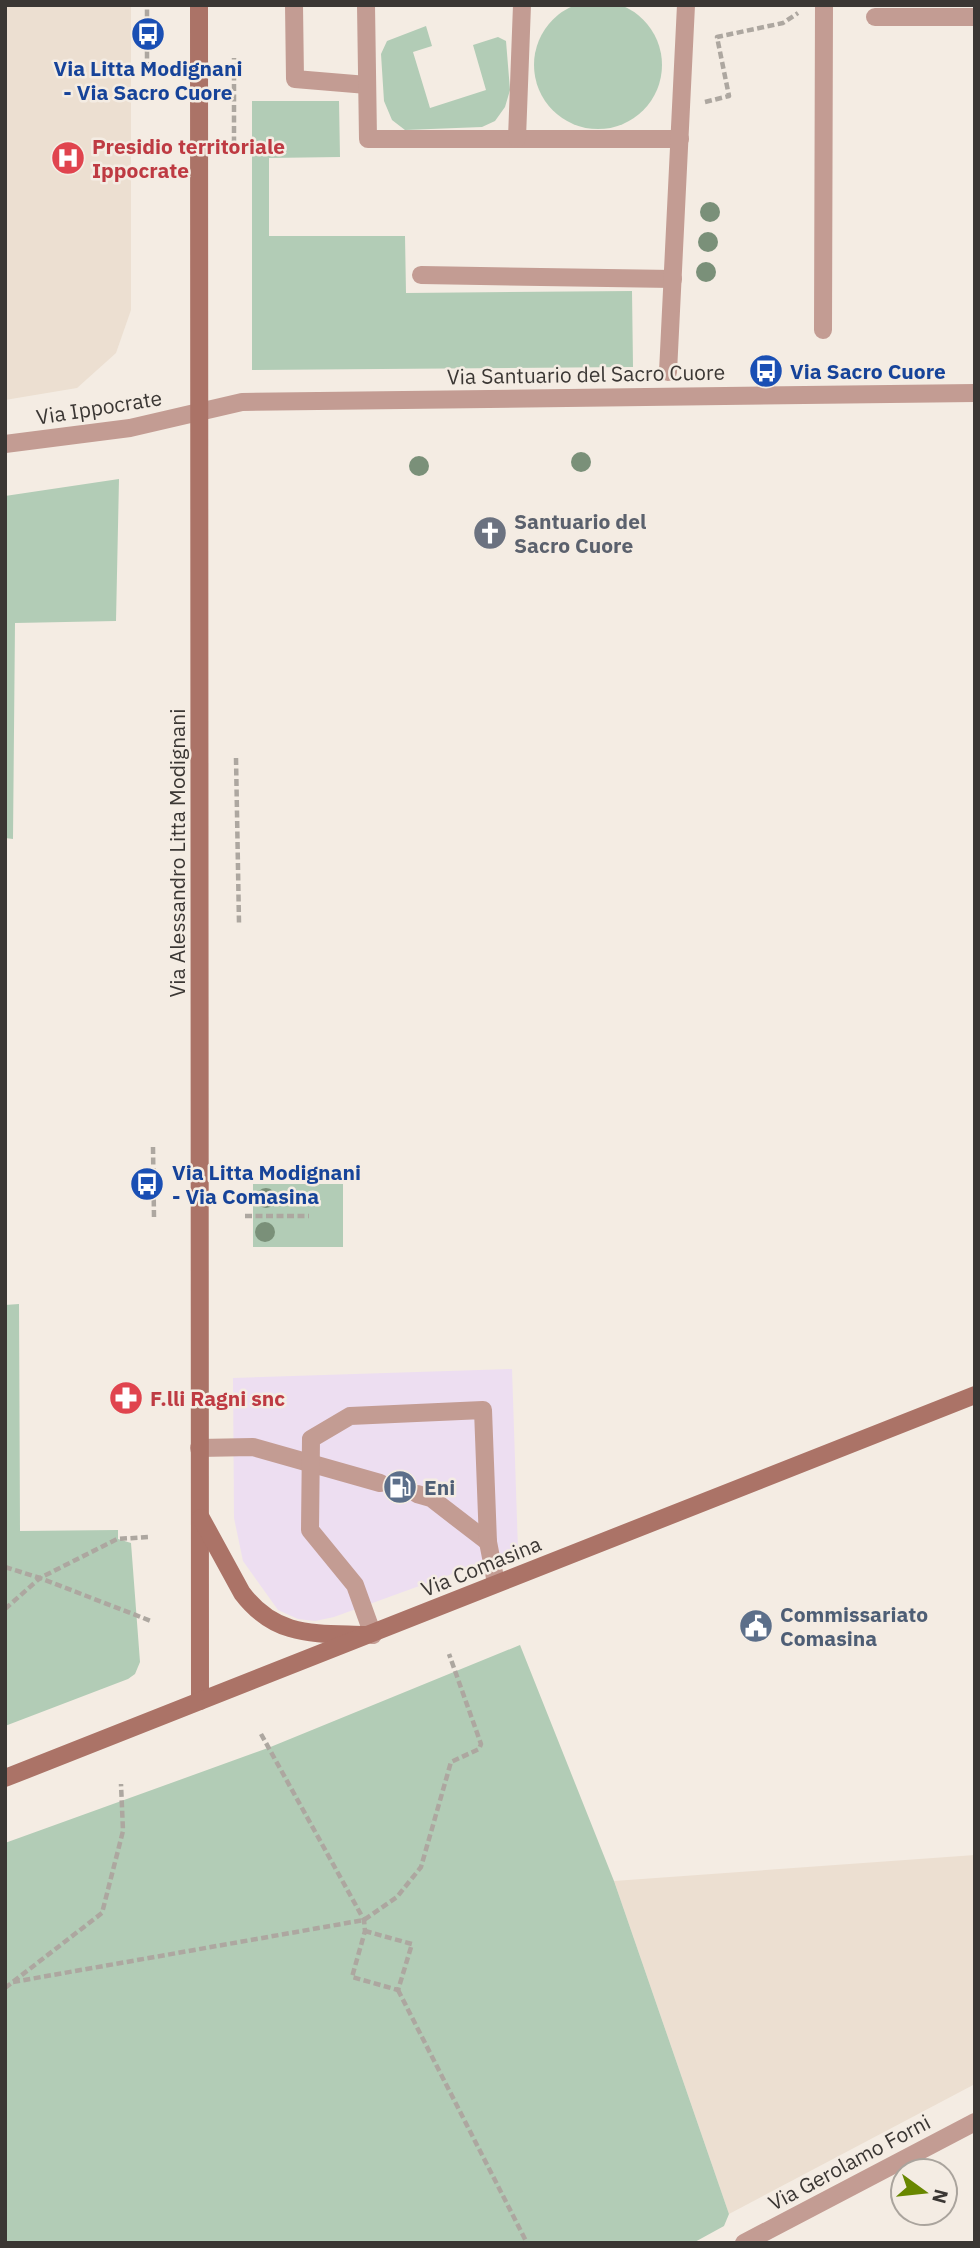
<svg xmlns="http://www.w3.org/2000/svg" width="980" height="2248" viewBox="0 0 980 2248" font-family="'IBM Plex Sans',sans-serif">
<rect width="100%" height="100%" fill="#f4ece3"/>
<polygon fill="#eddef1" points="512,1369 518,1550 334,1617 315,1621 298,1619 278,1610 243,1561 234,1518 233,1378"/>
<g fill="#ecdfd1">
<polygon points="5,5 131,5 131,310 116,353 77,388 5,400"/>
<polygon points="975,1855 975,2084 729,2214 614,1881"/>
</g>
<g fill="#b2ccb6">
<circle cx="598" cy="65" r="64"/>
<polygon points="426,26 432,46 413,52 430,108 486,90 473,45 498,37 506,41 510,90 505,107 495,121 482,127 405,130 392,120 384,101 381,54 387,41"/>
<polygon points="252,101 339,101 340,157 269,158 269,236 405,236 406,293 632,291 633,367 252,370"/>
<polygon points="119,479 116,621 15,623 13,839 5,838 5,496"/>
<rect x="253" y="1184" width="90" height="63"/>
<polygon points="19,1304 20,1531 118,1530 118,1539 131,1543 140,1662 135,1674 128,1679 5,1726 5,1305"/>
<polygon points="520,1645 614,1881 729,2214 724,2226 693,2243 5,2243 5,1843 268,1748"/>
</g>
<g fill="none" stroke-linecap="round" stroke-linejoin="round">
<g stroke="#ada7a0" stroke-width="4.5" stroke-dasharray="7 3.5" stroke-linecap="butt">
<polyline points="147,69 147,5"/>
<polyline points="705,102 729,96 717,37 783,23 798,13"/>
<polyline points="234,154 234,58"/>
<polyline points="236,758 239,923"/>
<polyline points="153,1147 154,1217"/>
<polyline points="245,1216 309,1216"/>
<polyline points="5,1567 40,1578 117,1539 148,1537"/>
<polyline points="5,1609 40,1578 151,1621"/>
<polyline points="261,1734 364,1920 365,1931 352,1977 398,1990 412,1944 365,1931"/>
<polyline points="13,1982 364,1920 397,1897 421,1867 451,1762 479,1749 481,1744 449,1654"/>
<polyline points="5,1988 102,1913 123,1831 121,1784"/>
<polyline points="398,1990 527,2243"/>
</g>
<g stroke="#c39c93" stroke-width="18">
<polyline points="294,5 295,79 367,85"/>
<polyline points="366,5 368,139 680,139"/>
<polyline points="875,17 975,17"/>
<polyline points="517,138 522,5"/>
<polyline points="421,275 673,279"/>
<polyline points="823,330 824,5"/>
<polyline points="668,372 686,5"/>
<polyline points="199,1448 253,1447 380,1483"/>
<polyline points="417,1494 431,1498 488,1542"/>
<polyline points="373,1635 355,1585 310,1530 311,1439 350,1416 483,1410 488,1542 496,1583"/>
</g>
<g stroke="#c39c93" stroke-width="18">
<polyline points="5,444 130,428 242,402 975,393"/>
<polyline points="744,2243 975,2122"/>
</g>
<g stroke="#ab7367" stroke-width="18">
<polyline points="199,5 200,1701"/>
<path d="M201 1518 242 1593C276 1638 315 1633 366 1635"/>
<polyline points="5,1778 975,1395"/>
</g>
</g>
<g fill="#7a9079">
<circle cx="710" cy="212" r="10"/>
<circle cx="708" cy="242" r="10"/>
<circle cx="706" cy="272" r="10"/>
<circle cx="581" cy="462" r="10"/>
<circle cx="419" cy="466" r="10"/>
<circle cx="266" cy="1198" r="10"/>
<circle cx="265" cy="1232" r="10"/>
</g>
<defs>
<g id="bus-disc" transform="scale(1.75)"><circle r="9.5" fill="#1a4fb4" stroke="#f4ece3"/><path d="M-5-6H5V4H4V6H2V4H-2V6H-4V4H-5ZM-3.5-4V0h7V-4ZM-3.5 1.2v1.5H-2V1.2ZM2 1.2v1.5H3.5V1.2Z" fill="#fff"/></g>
<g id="hospital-disc" transform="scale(1.75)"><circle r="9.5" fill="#e0444e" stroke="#f4ece3"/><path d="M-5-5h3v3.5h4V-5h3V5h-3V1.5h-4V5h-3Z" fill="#fff"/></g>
<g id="church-disc" transform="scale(1.75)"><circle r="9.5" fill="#6b7280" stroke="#f4ece3"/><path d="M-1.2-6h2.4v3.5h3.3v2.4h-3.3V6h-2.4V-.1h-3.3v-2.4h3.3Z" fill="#fff"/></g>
<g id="pharmacy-disc" transform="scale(1.75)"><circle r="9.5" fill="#e0444e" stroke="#f4ece3"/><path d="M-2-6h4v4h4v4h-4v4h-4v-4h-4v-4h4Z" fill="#fff"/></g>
<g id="fuel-disc" transform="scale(1.75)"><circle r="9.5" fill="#5c6f8a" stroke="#f4ece3"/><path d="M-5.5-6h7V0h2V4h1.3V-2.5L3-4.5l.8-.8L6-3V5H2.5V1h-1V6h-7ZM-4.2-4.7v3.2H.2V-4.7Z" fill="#fff"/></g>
<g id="civic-disc" transform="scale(1.75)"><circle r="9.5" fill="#5c6f8a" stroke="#f4ece3"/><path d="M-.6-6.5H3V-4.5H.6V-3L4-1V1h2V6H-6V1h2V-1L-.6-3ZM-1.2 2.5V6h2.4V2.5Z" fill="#fff"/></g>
</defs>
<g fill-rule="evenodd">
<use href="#bus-disc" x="148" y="34"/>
<use href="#hospital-disc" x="68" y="158"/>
<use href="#bus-disc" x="766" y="371"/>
<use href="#church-disc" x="490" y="533"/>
<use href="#bus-disc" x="147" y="1184"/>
<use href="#pharmacy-disc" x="126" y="1398"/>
<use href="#fuel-disc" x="400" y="1487"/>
<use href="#civic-disc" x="756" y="1626"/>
</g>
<g text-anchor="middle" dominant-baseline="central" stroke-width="5" stroke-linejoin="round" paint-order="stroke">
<g font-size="21" font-weight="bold" fill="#164399" stroke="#f4ece3" text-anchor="start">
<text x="148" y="68" text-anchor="middle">Via Litta Modignani<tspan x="148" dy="24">- Via Sacro Cuore</tspan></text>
<text x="790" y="371">Via Sacro Cuore</text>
<text x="172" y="1172">Via Litta Modignani<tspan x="172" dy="24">- Via Comasina</tspan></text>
</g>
<g font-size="21" font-weight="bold" fill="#be3a42" stroke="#f4ece3" text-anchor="start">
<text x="92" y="146">Presidio territoriale<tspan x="92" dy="24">Ippocrate</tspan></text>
<text x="150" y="1398">F.lli Ragni snc</text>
</g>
<g font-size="21" fill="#3b3734" stroke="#f4ece3">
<text transform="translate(586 374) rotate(-1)">Via Santuario del Sacro Cuore</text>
<text transform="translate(99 407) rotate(-9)">Via Ippocrate</text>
<text transform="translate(177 853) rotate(-90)">Via Alessandro Litta Modignani</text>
<text transform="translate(481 1566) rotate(-22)">Via Comasina</text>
<text transform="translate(849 2162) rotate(-28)">Via Gerolamo Forni</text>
</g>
<g font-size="21" font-weight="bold" fill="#5b616d" stroke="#f4ece3" text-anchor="start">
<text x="514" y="521">Santuario del<tspan x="514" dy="24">Sacro Cuore</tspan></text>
</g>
<g font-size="21" font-weight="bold" fill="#4e5e75" stroke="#f4ece3" text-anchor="start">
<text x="424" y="1487">Eni</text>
<text x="780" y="1614">Commissariato<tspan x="780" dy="24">Comasina</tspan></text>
</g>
</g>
<rect width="980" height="2248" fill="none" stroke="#3b3734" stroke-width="14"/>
<g transform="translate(924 2192) rotate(105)"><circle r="33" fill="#f4ece3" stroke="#aaa49d" stroke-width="2"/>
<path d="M0-5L12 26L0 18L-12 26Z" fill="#688700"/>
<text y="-10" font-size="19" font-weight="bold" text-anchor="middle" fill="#3b3734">N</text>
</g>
</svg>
